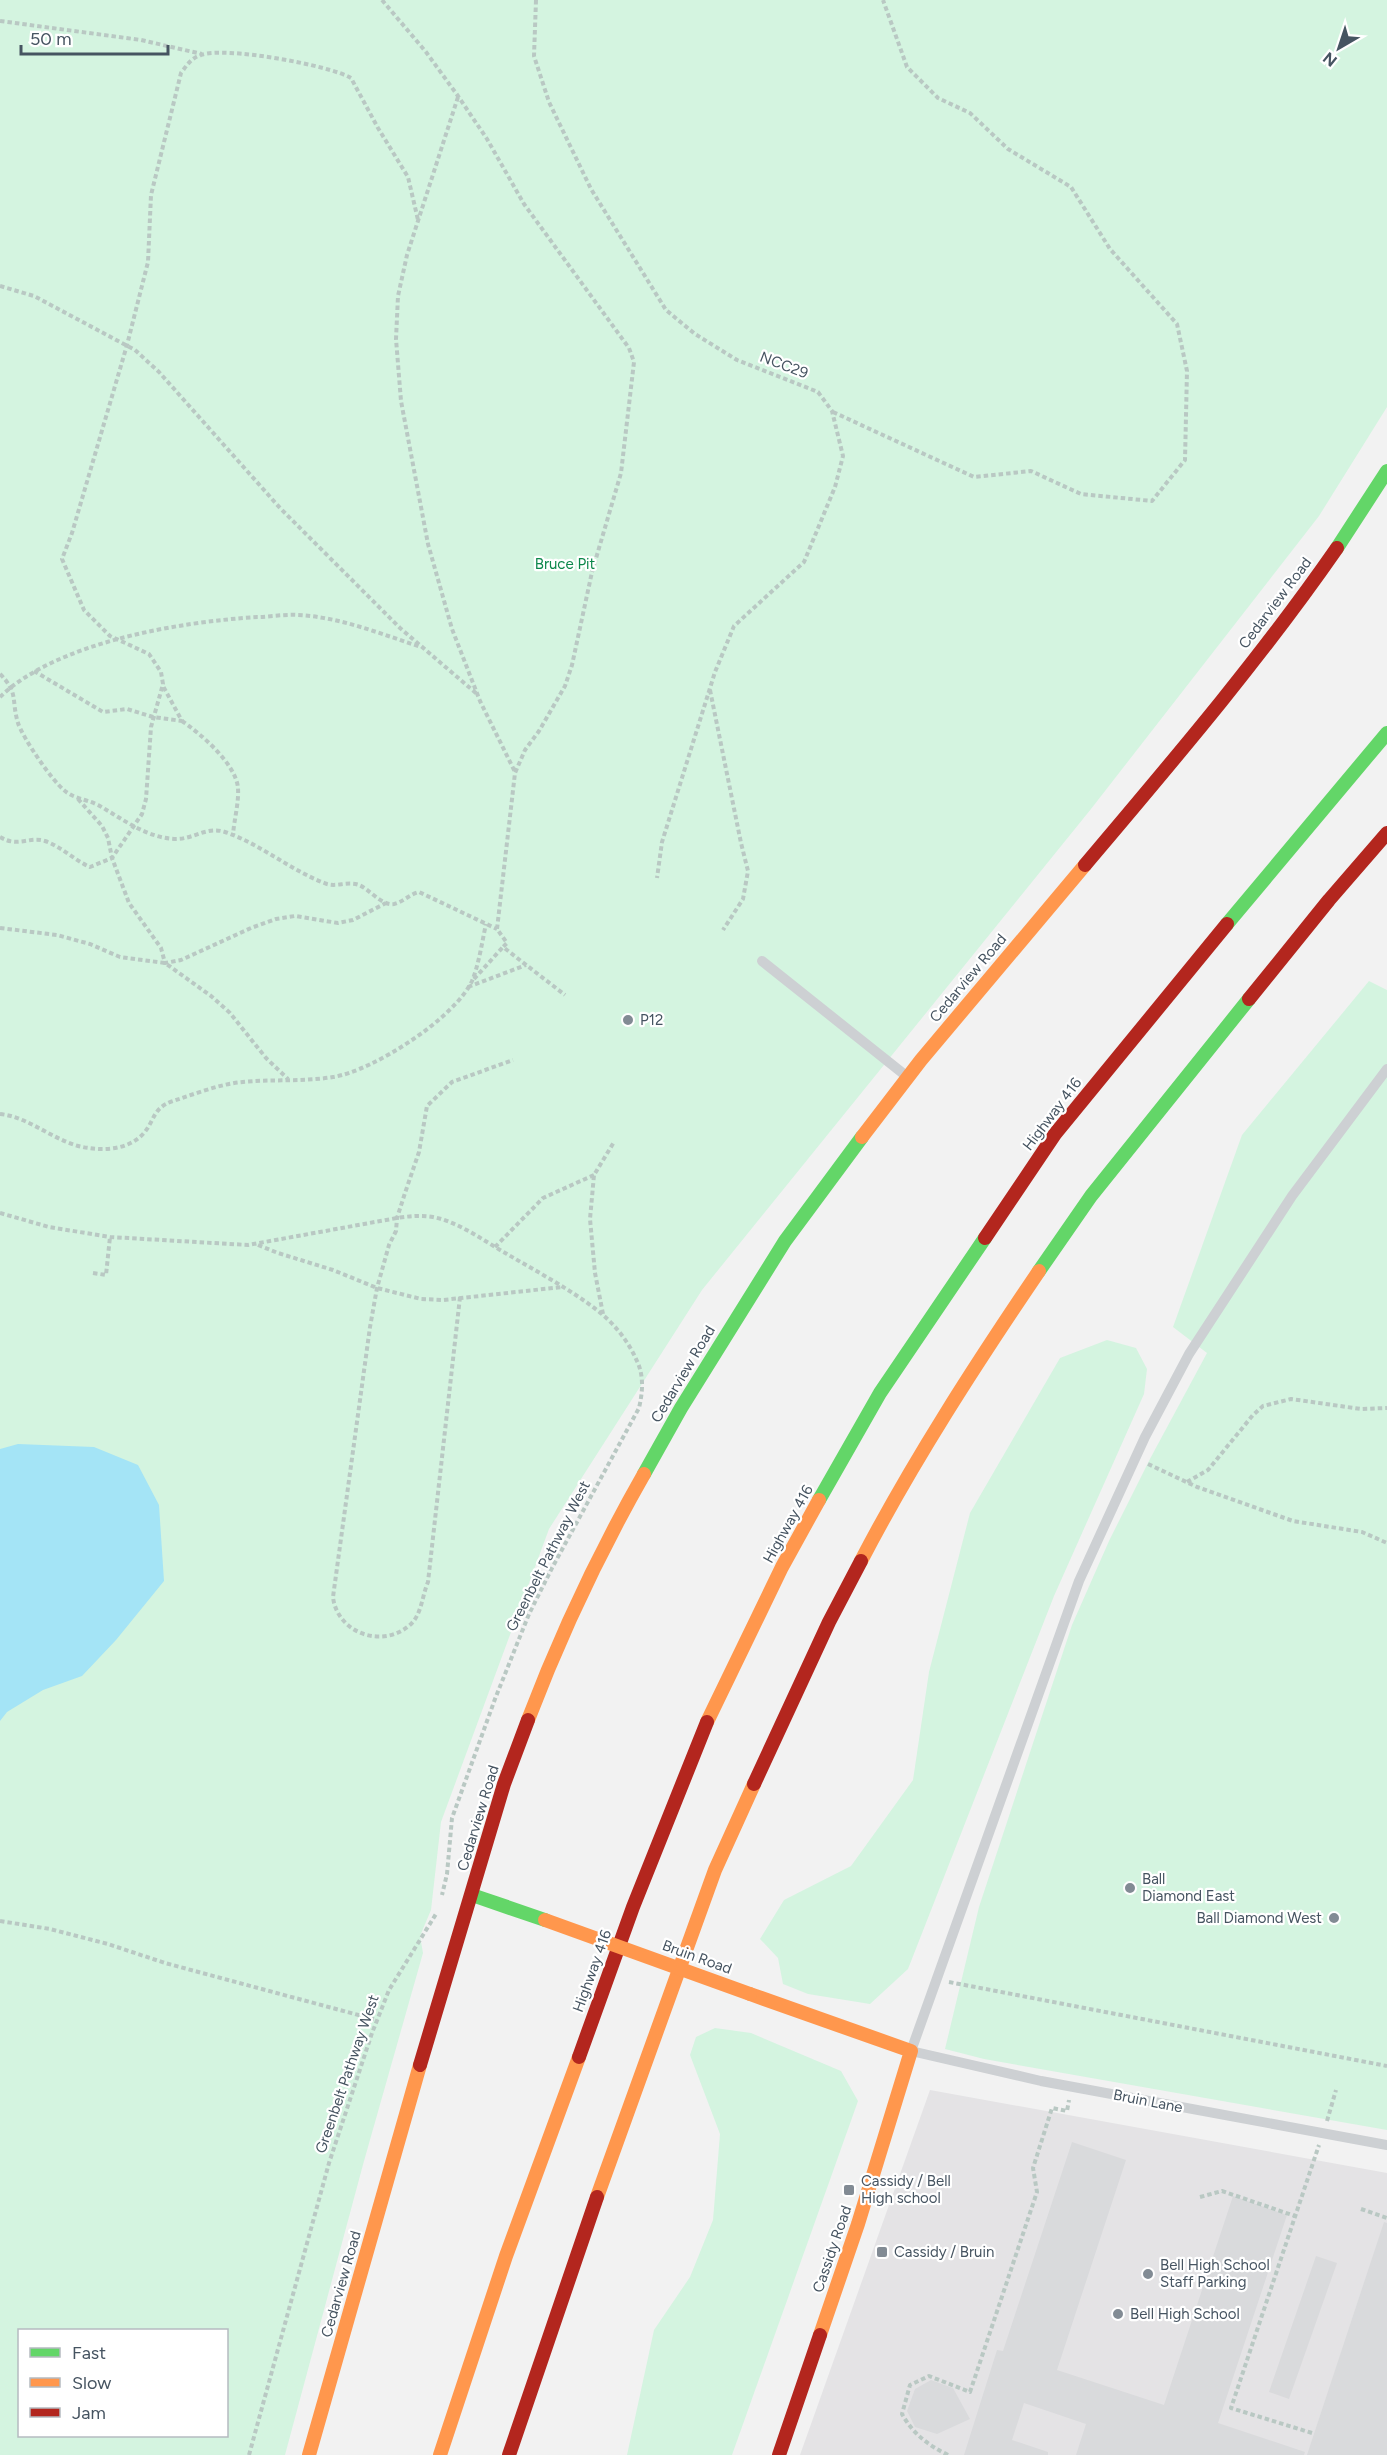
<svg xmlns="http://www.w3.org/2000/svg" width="1387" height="2455" viewBox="0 0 1387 2455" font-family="Figtree,sans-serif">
<rect width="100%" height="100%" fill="#f2f2f2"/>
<polygon fill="#e4e3e5" points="930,2090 1387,2173 1387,2455 800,2455"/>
<g fill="#d4f4e0" fill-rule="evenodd">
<path d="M0 0H1387V407L1319 516 1091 809 702 1290 549 1529 441 1822 431 1910 420 1936 423 1953 364 2161 285 2455H0ZM20 2330H226V2436H20Z"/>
<polygon points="1369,981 1387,990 1387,2130 984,2059 945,2049 979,1907 1072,1625 1109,1541 1151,1457 1207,1353 1173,1327 1242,1135"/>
<polygon points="1107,1340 1136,1348 1147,1369 1144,1394 1054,1596 908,1969 870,2004 808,1994 783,1984 778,1958 760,1939 784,1900 851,1866 913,1780 929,1672 970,1513 1060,1358"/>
<polygon points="715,2028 751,2033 841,2071 858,2101 732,2455 627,2455 654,2330 690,2277 713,2220 720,2134 690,2055 696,2037"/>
</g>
<polygon fill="#a4e4f6" points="18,1444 94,1447 138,1465 159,1505 164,1581 116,1640 82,1676 43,1690 7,1712 0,1721 0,1449"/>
<g fill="#d9dadc">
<polygon points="1072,2142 1126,2160 1057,2370 1164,2405 1233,2196 1287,2215 1218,2423 1305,2452 1304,2455 1076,2455 1086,2424 1024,2403 1012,2440 1048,2452 1048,2455 964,2455 997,2350 1003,2351"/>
<polygon points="1384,2222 1387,2223 1387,2455 1307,2455"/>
<polygon points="1316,2256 1337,2263 1289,2399 1269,2392"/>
<polygon points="931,2380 953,2388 970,2419 937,2434 915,2427 907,2411 915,2389"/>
</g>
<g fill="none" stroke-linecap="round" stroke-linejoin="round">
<g stroke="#b9c8c3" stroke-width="4" stroke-dasharray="4.5 3" stroke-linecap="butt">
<polyline points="382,0 426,52 458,96 487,139 524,204 629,348 634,362 621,473 592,572 572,665 565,686 539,731 525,750 515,773 497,929 507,943 503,947 565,995"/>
<polyline points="536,0 534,56 549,102 591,189 666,310 695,334 737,360 818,392 832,411 843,456 835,487 804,562 734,626 715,672 662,842 657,878"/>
<polyline points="0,21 141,40 202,54"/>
<polyline points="458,97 407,255 398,296 396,339 401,401 428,544 452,629 480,701 515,772"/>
<polyline points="0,286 34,296 135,350 159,372 280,508 400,628 477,694"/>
<polyline points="833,412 974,477 1031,471 1081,494 1152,501 1185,460 1187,371 1177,324 1110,249 1071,187 1008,149 970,113 938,98 907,67 883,0"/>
<polyline points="34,671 103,712 127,709 153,717 182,721 163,686"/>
<path d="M0 674C19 693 11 700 18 723 23 738 52 781 65 791 75 799 86 799 98 805 123 819 146 838 176 839 194 839 207 826 225 832 261 844 291 871 327 884 337 887 348 881 359 885 369 889 382 906 394 904 403 902 410 894 419 892L497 929"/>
<polyline points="710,690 741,843 748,871 743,899 723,930"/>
<path d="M0 697C57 642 179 622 257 617 270 617 284 614 298 615 340 617 381 634 421 647"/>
<path d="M182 721C201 734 236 764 238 788 239 803 234 820 233 835"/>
<polyline points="78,799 102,826 108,838 112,858 129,903 161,948 165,963 181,960 251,928 276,919 295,916 338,923 353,920 386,903"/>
<path d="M0 837C18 848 29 836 45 841 62 847 74 860 90 867L112 858 142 814 146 799 151 727 163 684 161 672 149 654 110 636 84 610 62 559 72 533 127 345 148 262 151 195 181 73C187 65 191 58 201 55 224 46 329 65 351 78L378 128 408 177 418 220"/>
<polyline points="0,928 57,935 90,944 120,957 165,963 211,996 230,1013 266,1058 288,1079"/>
<polyline points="474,979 503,947"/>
<polyline points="468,987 526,965"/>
<path d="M0 1114C31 1117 58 1145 89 1148 108 1151 130 1148 143 1134 155 1121 152 1108 173 1101 195 1094 219 1084 243 1082 273 1079 303 1082 333 1077 373 1071 455 1018 472 981 479 964 482 942 486 924"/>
<path d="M0 1213 49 1227 110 1237 248 1245 397 1218C410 1216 421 1215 433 1217 459 1222 484 1241 507 1254 539 1273 574 1291 603 1315 616 1326 629 1343 636 1359 644 1374 643 1391 639 1408L552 1568 529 1614 495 1699 452 1818 447 1874 442 1895"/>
<polyline points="258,1245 278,1253 333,1270 377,1288 421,1299 443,1300 562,1287"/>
<polyline points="495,1247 543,1198 594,1175"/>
<polyline points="93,1273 106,1275 110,1237"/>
<path d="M460 1297 428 1582C422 1596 422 1613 411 1624 383 1650 337 1633 333 1597L370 1327 377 1288 389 1245 396 1231 397 1218 405 1193 419 1152 427 1106 452 1082 513 1060"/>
<polyline points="603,1314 595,1273 590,1219 594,1175 614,1142"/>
<polyline points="1148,1464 1197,1487 1293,1521 1362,1532 1387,1543"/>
<polyline points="1187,1482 1208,1470 1253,1415 1263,1406 1291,1399 1361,1409 1387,1408"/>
<polyline points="0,1921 50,1929 108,1944 165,1963 377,2020"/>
<polyline points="949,1982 1387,2066"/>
<polyline points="1327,2121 1336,2090"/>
<polyline points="1200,2197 1222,2191 1295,2216"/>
<polyline points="1361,2209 1387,2218"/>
<polyline points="1312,2433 1231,2408 1319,2145"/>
<polyline points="249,2455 329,2163 372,2033 389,1990 436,1914"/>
<path d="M948 2455C928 2445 913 2434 902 2414L910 2385 929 2376 970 2392 1037 2192 1033 2168 1052 2108 1067 2111 1069 2100"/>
</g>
<g stroke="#cdd0d3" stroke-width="10">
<polyline points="762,961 905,1075"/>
<polyline points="1387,1069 1292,1196 1189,1354 1145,1437 1079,1581 911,2051 1041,2081 1387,2145"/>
</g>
<g stroke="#63d668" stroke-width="14">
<polyline points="1337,548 1387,471"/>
<polyline points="1227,924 1387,733"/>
<polyline points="1039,1271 1091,1196 1249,999"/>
<polyline points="644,1474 681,1408 785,1241 862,1137"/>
<polyline points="819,1500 880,1393 985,1238"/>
<polyline points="472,1895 545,1920"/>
</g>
<g stroke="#ff974d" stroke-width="14">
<polyline points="862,1137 921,1060 1085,865"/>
<path d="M861 1561C913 1461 976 1364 1039 1271"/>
<path d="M528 1720C560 1636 599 1553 644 1474"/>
<polyline points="707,1722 782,1567 819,1500"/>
<polyline points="750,1994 911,2051 858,2224 820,2335"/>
<polyline points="597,2197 715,1870 754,1784"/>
<polyline points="309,2455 420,2065"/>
<polyline points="440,2455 506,2256 579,2057"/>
</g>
<g stroke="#b3261e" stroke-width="14">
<path d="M1085 865C1172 762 1260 659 1337 548"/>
<polyline points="1249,999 1329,900 1387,833"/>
<polyline points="985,1238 1055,1134 1227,924"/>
<polyline points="754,1784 829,1622 861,1561"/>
<polyline points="579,2057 633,1907 707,1722"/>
<polyline points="420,2065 504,1784 528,1720"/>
<polyline points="509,2455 597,2197"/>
<polyline points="779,2455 820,2335"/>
</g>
<polyline stroke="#ff974d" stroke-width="14" points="545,1920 750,1994"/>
</g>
<g fill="#828b94" stroke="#fff" stroke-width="2">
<circle cx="628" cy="1020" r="6"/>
<circle cx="1130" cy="1888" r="6"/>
<circle cx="1334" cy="1918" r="6"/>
<rect x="843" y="2184" width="12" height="12" rx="3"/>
<rect x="876" y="2246" width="12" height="12" rx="3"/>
<circle cx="1148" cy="2274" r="6"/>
<circle cx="1118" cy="2314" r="6"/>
</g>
<g text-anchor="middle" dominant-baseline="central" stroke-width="4.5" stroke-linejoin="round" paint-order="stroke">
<g font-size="15" fill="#465461" stroke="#fff">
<text transform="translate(784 365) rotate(21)">NCC29</text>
<text transform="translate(1275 603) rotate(-53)">Cedarview Road</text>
<text transform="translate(968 978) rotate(-50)">Cedarview Road</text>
<text transform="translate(1052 1114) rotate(-53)">Highway 416</text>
<text transform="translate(683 1374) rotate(-59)">Cedarview Road</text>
<text transform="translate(788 1524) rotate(-61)">Highway 416</text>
<text transform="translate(548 1556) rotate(-63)">Greenbelt Pathway West</text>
<text transform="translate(478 1818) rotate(-73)">Cedarview Road</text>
<text transform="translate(697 1957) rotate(20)">Bruin Road</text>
<text transform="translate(592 1971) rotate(-70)">Highway 416</text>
<text transform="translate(347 2074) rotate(-71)">Greenbelt Pathway West</text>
<text transform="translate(1148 2101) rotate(11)">Bruin Lane</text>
<text transform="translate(832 2249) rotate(-71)">Cassidy Road</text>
<text transform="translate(341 2284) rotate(-74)">Cedarview Road</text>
</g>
<g font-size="15" fill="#0c874b" stroke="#fff">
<text x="565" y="564">Bruce Pit</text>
</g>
<g font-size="15" fill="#465461" stroke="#fff" text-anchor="start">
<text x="640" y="1020">P12</text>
<text x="1142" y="1879">Ball<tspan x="1142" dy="17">Diamond East</tspan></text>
<text x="1322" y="1918" text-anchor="end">Ball Diamond West</text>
<text x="861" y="2181">Cassidy / Bell<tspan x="861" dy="17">High school</tspan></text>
<text x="894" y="2252">Cassidy / Bruin</text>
<text x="1160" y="2265">Bell High School<tspan x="1160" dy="17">Staff Parking</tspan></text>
<text x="1130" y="2314">Bell High School</text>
</g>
</g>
<rect x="18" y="2329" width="210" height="108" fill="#ffffff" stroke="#b5bbc0" stroke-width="1.5"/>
<rect x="30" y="2348" width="30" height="9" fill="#63d668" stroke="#b5bbc0" stroke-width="1.5"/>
<text x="72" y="2359" font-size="18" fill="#465461">Fast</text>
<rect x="30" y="2378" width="30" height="9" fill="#ff974d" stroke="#b5bbc0" stroke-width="1.5"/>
<text x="72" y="2389" font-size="18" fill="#465461">Slow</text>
<rect x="30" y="2408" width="30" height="9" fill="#b3261e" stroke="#b5bbc0" stroke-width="1.5"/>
<text x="72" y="2419" font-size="18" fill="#465461">Jam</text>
<g transform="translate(1339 48) rotate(219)" stroke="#ffffff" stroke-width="4.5" paint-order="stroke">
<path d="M0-4.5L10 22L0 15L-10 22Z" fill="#465461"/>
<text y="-9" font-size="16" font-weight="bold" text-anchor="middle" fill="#465461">N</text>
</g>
<path d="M21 45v9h147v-9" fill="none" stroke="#465461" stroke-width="3"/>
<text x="30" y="45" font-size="18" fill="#465461" stroke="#ffffff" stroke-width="4.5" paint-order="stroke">50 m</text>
</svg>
